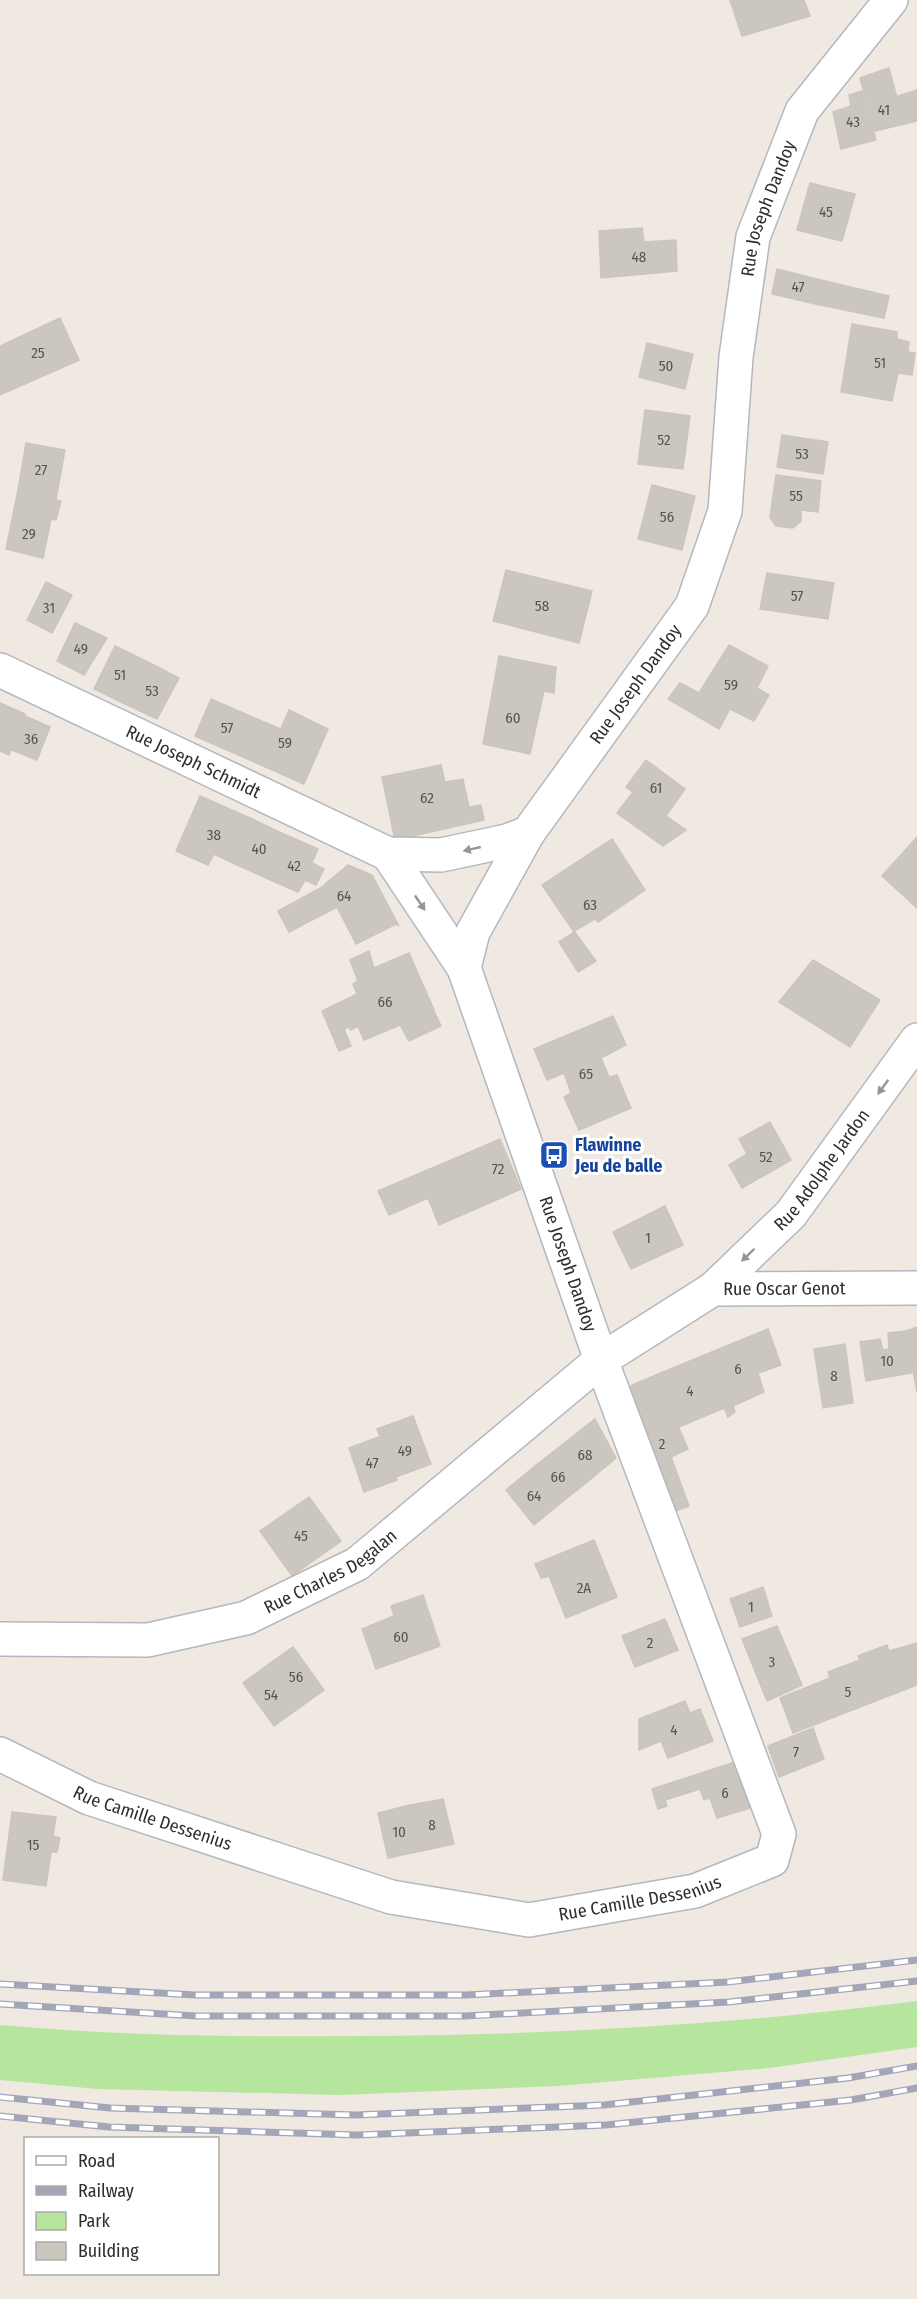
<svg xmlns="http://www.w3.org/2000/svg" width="917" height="2299" viewBox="0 0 917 2299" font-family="'Fira Sans Condensed',sans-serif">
<rect width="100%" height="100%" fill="#efe9e1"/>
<path fill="#b6e59e" d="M917 2001V2047L769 2068 558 2086 341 2095 97 2089 0 2080V2025C120 2036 240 2037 360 2036 546 2035 733 2025 917 2001Z"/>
<g fill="#cbc7bf" stroke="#cbc5ba" stroke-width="1.5">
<polygon points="730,0 804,0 810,16 742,36"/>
<polygon points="889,68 904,124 875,131 860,78"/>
<polygon points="917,90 917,121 904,124 898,96"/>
<polygon points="862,91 876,140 841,149 833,112 851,106 849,95"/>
<polygon points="810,183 855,194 842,241 797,230"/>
<polygon points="642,228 644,242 676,240 677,271 601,278 599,231"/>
<polygon points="777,269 825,281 820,305 772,294"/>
<polygon points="825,281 889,296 884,318 820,305"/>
<polygon points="60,318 79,360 0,395 0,346"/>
<polygon points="852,324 897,332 897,339 909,342 908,352 915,353 912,375 898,373 892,401 841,392"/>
<polygon points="647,343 693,354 685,389 639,377"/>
<polygon points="645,410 690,416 683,469 638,464"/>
<polygon points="782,435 828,442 823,474 777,467"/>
<polygon points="26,443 65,450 56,499 18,490"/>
<polygon points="776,475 821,481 818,512 801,510 801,521 793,528 776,526 770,517"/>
<polygon points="652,485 695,496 682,550 638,539"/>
<polygon points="18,490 61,501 56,520 51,519 43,558 6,549"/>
<polygon points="506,570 592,591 579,643 493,621"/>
<polygon points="767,573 834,583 828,619 760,609"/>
<polygon points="46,582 72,595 52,633 27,620"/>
<polygon points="75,623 107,638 84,675 57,661"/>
<polygon points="729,645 768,666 757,688 769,695 754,721 730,709 719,729 668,699 680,683 699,693"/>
<polygon points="115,646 146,661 125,704 94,689"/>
<polygon points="499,656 556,667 554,693 544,691 530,754 483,744"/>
<polygon points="146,661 179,678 157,719 125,704"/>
<polygon points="211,699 259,720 243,757 195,736"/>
<polygon points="0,703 25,714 9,755 0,751"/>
<polygon points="289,710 328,729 304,784 243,757 259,720 281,729"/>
<polygon points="25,716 50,727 37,760 12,750"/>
<polygon points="646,760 685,789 666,816 626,787"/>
<polygon points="441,765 445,782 463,779 465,791 463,780 469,807 481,805 484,820 395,840 382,777"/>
<polygon points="633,792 666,816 686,830 663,846 617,813"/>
<polygon points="200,796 252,819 233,863 214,854 208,865 176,851"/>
<polygon points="252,819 286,835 266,878 233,863"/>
<polygon points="286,835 318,849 312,863 324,869 316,885 305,880 298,892 266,878"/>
<polygon points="917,837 917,908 882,876"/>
<polygon points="612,839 645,890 598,922 595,919 574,931 596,961 578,972 559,942 574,932 542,885"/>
<polygon points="348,865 372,875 399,926 396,924 356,944 337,907 289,932 278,911 326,885 325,884"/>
<polygon points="369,951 374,968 409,953 434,1010 431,1011 434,1011 441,1026 409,1041 400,1025 364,1040 358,1026 351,1030 349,1027 344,1029 351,1046 339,1051 322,1011 357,994 353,984 358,981 350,960"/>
<polygon points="813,960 880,1000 850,1047 779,1002"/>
<polygon points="613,1016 626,1045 601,1058 609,1077 617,1075 631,1108 579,1130 564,1097 571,1093 564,1073 547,1080 534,1049"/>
<polygon points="770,1122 791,1160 742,1188 729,1165 747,1154 739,1139"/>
<polygon points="500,1139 521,1189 496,1200 477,1149"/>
<polygon points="477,1149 496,1200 439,1225 428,1198 389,1215 378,1191"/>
<polygon points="665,1206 683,1245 631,1269 613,1232"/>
<polygon points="917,1327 917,1392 906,1331"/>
<polygon points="768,1329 781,1365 758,1373 764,1392 733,1406 735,1412 728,1417 702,1356"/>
<polygon points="906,1331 912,1373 866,1381 860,1342 880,1339 883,1350 889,1349 888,1333"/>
<polygon points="845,1344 853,1403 823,1408 814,1349"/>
<polygon points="702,1356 724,1408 679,1427 656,1375"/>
<polygon points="656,1375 688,1449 671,1457 689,1506 665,1515 625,1394 632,1385"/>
<polygon points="413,1416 431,1464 396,1477 377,1429"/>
<polygon points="595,1419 616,1458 581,1487 553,1452"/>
<polygon points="379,1437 397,1480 364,1492 349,1448"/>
<polygon points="553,1452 581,1487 562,1502 535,1466"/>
<polygon points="535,1466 562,1502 534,1525 506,1490"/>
<polygon points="309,1497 341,1541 292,1576 260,1531"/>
<polygon points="594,1540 617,1597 566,1618 549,1576 541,1578 535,1564"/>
<polygon points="763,1587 772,1616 740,1627 730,1599"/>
<polygon points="423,1595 440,1646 376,1669 362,1629 394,1616 391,1606"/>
<polygon points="665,1619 678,1650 635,1667 622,1636"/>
<polygon points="777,1626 802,1685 767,1701 742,1639"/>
<polygon points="917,1643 917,1685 793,1733 780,1698 830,1678 828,1672 860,1660 858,1656 887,1645 889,1651"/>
<polygon points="293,1647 324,1690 299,1708 269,1664"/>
<polygon points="269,1664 299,1708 274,1726 243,1683"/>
<polygon points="685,1701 690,1713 700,1709 713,1741 668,1758 661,1741 639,1750 639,1719"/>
<polygon points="813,1728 824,1759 779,1777 768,1746"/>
<polygon points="735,1762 753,1807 717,1818 710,1798 704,1800 700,1789 665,1800 667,1806 658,1809 652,1789"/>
<polygon points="443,1799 454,1844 421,1851 410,1805"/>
<polygon points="410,1805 421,1851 388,1858 378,1813"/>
<polygon points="12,1812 56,1817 53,1836 60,1838 57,1852 51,1852 46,1886 3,1880"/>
</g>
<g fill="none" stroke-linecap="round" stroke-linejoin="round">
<g stroke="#b4b7c1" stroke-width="36">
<g id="street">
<path id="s1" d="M0 670 388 854 441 855 507 841 528 833"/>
<polyline points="388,854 464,968"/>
<path id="s2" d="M713 1289 791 1214 917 1040"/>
<path id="s3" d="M0 1754 89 1798 391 1897 529 1920 695 1891 772 1860 779 1834 601 1360 464 968 473 932 528 833 692 606 725 511 736 357 753 237 802 111 891 0"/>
</g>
</g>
<g stroke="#b4b7c1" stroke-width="36">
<g id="secondary">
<path id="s4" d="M0 1639 148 1640 246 1618 357 1564 601 1360 713 1289 917 1288"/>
</g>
</g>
<use href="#street" stroke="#fff" stroke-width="33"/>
<use href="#secondary" stroke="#fff" stroke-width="33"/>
<g stroke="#a3a6b8" stroke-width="7">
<g id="rail">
<polyline points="0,1984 195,1995 466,1995 728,1982 917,1960"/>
<polyline points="0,2004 196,2016 465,2016 729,2002 917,1981"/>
<polyline points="0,2097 110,2108 355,2115 604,2105 848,2078 917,2066"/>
<polyline points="0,2116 109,2127 358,2135 606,2125 851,2100 917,2088"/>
</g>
</g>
<use href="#rail" stroke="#fff" stroke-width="4.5" stroke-dasharray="14" stroke-linecap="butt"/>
</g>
<defs><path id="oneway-solid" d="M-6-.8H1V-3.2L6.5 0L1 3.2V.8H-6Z" transform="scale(1.5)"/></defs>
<g fill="#969696">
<use href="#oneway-solid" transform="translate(472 849) rotate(167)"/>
<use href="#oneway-solid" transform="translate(420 903) rotate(56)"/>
<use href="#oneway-solid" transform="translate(883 1087) rotate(126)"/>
<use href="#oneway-solid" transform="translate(748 1255) rotate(136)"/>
</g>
<defs>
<g id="bus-square" transform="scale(1.5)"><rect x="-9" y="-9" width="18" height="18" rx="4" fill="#1a4fb4" stroke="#fff"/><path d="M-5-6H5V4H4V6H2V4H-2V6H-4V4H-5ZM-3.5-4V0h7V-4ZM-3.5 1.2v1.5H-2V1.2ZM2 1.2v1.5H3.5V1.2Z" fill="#fff"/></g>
</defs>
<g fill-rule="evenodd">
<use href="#bus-square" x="554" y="1155"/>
</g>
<g text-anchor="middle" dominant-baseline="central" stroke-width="6" stroke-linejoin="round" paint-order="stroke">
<g font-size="15" fill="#555452">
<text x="884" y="110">41</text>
<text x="853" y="122">43</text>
<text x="826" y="212">45</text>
<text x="639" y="257">48</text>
<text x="798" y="287">47</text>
<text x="38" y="353">25</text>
<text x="880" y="363">51</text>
<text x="666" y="366">50</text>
<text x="664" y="440">52</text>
<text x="802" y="454">53</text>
<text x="41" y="470">27</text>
<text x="796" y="496">55</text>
<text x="667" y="517">56</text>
<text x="29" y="534">29</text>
<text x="797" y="596">57</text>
<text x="542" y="606">58</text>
<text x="49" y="608">31</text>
<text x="81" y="649">49</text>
<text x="120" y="675">51</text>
<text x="731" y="685">59</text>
<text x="152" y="691">53</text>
<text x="513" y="718">60</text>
<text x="227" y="728">57</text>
<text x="31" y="739">36</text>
<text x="285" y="743">59</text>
<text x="656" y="788">61</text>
<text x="427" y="798">62</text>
<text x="214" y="835">38</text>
<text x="259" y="849">40</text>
<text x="294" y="866">42</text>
<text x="344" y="896">64</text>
<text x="590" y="905">63</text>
<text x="385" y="1002">66</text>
<text x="586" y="1074">65</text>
<text x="766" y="1157">52</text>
<text x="498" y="1169">72</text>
<text x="648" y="1238">1</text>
<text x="887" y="1361">10</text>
<text x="738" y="1369">6</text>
<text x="834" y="1376">8</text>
<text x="690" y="1391">4</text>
<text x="662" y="1444">2</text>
<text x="405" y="1451">49</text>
<text x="585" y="1455">68</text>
<text x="372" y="1463">47</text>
<text x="558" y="1477">66</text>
<text x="534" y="1496">64</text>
<text x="301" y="1536">45</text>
<text x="584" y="1588">2A</text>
<text x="751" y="1607">1</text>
<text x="401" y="1637">60</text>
<text x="650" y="1643">2</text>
<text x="772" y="1662">3</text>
<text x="296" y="1677">56</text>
<text x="848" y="1692">5</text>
<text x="271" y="1695">54</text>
<text x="674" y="1730">4</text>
<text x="796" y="1752">7</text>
<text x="725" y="1793">6</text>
<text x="432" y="1825">8</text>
<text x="399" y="1832">10</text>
<text x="33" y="1845">15</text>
</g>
<g font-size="18" fill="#2e2e2e" stroke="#fff">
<text stroke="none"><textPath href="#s3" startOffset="2595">Rue Joseph Dandoy</textPath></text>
<text stroke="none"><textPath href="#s3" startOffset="2091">Rue Joseph Dandoy</textPath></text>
<text stroke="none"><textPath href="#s1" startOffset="214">Rue Joseph Schmidt</textPath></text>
<text stroke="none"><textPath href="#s2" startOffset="162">Rue Adolphe Jardon</textPath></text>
<text transform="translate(568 1264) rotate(71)">Rue Joseph Dandoy</text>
<text stroke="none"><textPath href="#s4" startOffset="894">Rue Oscar Genot</textPath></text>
<text stroke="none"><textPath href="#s4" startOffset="345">Rue Charles Degalan</textPath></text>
<text stroke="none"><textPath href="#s3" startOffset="166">Rue Camille Dessenius</textPath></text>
<text stroke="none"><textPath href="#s3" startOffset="670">Rue Camille Dessenius</textPath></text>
</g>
<g font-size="18" font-weight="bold" fill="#164399" stroke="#fff" text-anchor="start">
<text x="575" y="1145">Flawinne<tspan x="575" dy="21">Jeu de balle</tspan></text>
</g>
</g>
<rect x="24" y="2137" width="195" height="138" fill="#ffffff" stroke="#ababab" stroke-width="1.5"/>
<rect x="36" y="2156" width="30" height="9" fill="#ffffff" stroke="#ababab" stroke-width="1.5"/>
<text x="78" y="2167" font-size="18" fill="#2e2e2e">Road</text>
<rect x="36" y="2186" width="30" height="9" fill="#a3a6b8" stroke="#ababab" stroke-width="1.5"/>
<text x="78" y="2197" font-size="18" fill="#2e2e2e">Railway</text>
<rect x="36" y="2212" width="30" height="18" fill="#b6e59e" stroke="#ababab" stroke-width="1.5"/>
<text x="78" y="2227" font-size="18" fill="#2e2e2e">Park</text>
<rect x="36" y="2242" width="30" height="18" fill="#cbc7bf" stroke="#ababab" stroke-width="1.5"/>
<text x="78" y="2257" font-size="18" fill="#2e2e2e">Building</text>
</svg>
